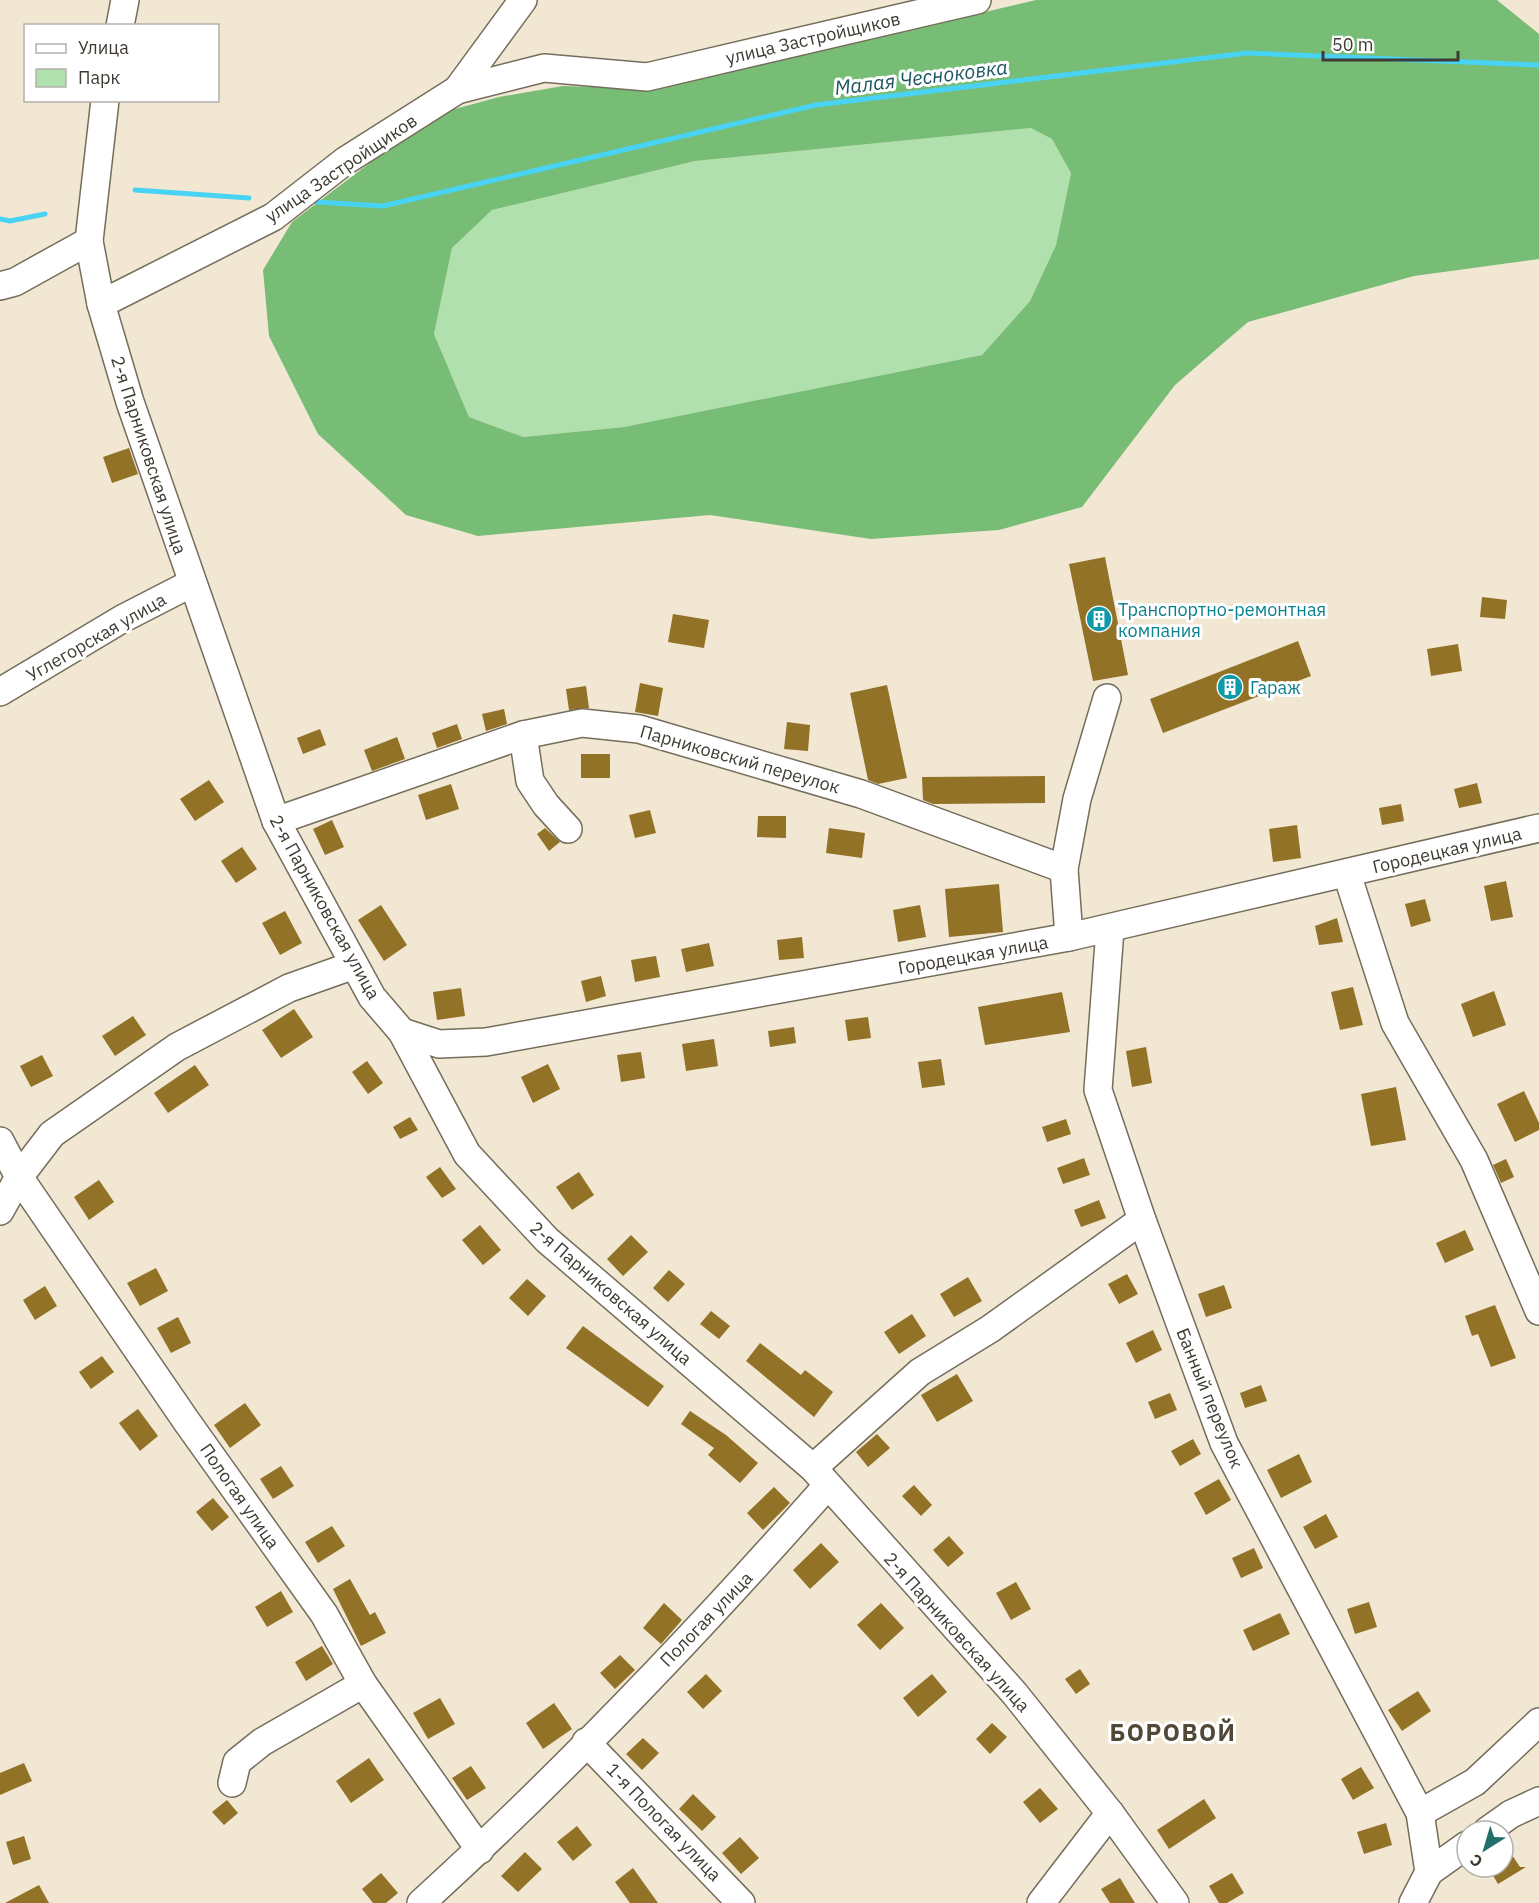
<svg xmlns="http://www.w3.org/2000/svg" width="1539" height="1903" viewBox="0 0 1539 1903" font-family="'IBM Plex Sans',sans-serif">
<rect width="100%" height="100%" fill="#f1e7d3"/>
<polygon fill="#b0e0ae" points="1031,128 1052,139 1071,172 1056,245 1030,301 982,355 624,427 522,437 469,417 434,334 452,248 492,210 695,161"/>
<path fill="#77bd75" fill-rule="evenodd" d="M1036 0H1497L1539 34V259L1414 276 1248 322 1175 385 1082 507 999 530 871 539 710 515 478 536 406 515 318 434 269 336 263 270 292 222 433 115 499 97 563 86 657 89ZM1031 128 1052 139 1071 173 1056 245 1030 301 982 355 624 427 523 437 469 417 434 334 452 248 492 210 695 161Z"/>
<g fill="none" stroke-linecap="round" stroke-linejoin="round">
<g stroke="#48d3f4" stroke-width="5">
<polyline points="135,190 249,198"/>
<polyline points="316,202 383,206 816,105 1247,53 1539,65"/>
<polyline points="0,219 10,221 45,214"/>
</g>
</g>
<g fill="#927227">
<polygon points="129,448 138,474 112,483 103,457"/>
<polygon points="1105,557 1128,675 1093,681 1069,564"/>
<polygon points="1482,597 1507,600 1505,619 1480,617"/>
<polygon points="673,614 709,620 704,648 668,642"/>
<polygon points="1298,641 1311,676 1163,733 1150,699"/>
<polygon points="1458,644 1462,671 1431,676 1427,649"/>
<polygon points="640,683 663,688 658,716 635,712"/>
<polygon points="887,685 907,778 878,784 868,780 850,693"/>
<polygon points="586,686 589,708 569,710 566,689"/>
<polygon points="504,709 507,724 486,731 482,714"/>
<polygon points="787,722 810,725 808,751 784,749"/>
<polygon points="457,724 462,739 437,748 432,733"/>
<polygon points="320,729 326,745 303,754 297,738"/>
<polygon points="397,737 405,759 372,771 364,750"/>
<rect x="581" y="754" width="29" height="24"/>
<polygon points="1045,776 1045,803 933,804 923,800 922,777"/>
<polygon points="209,780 224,802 195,821 180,799"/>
<polygon points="1477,783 1482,803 1459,808 1454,789"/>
<polygon points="451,784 459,809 426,820 418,795"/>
<polygon points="1401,804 1404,821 1382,825 1379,808"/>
<polygon points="650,810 656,833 635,838 629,815"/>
<polygon points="758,816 786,816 786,838 757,837"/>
<polygon points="332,820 344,847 325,855 313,829"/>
<polygon points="1297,825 1301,858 1273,862 1269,829"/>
<polygon points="545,828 560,842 549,851 537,834"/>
<polygon points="829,828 865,833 862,858 826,853"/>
<polygon points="242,847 257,869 236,883 221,861"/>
<polygon points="1506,881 1513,917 1491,921 1484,886"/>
<polygon points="999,884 1003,932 949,937 945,889"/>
<polygon points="1425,899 1431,921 1411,927 1405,904"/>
<polygon points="381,905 407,945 384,961 358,920"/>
<polygon points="920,905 926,937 898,942 893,910"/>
<polygon points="285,911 302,943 280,955 262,923"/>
<polygon points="1337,918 1343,942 1319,945 1315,926"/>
<polygon points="802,937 804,958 779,960 777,940"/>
<polygon points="709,943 714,966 686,972 681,949"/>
<polygon points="656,956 660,977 635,982 631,960"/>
<polygon points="601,976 606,996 586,1002 581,981"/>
<polygon points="1353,987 1363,1025 1340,1030 1331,992"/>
<polygon points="461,988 465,1016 437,1020 433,992"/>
<polygon points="1494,991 1506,1025 1473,1037 1461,1004"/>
<polygon points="1062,992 1070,1032 985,1045 978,1007"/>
<polygon points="294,1009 313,1037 281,1058 262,1030"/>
<polygon points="133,1016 146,1035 115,1056 102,1036"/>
<polygon points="868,1017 871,1038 848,1041 845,1020"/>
<polygon points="794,1027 796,1043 770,1047 768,1031"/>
<polygon points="714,1039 718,1066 686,1071 682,1044"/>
<polygon points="1146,1047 1152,1083 1132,1087 1126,1051"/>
<polygon points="641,1052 645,1078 621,1082 617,1055"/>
<polygon points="42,1055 53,1076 31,1087 20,1066"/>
<polygon points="941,1059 945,1085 922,1088 918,1062"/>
<polygon points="367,1061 383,1083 368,1094 352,1072"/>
<polygon points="548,1064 560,1089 533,1103 521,1077"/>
<polygon points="195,1065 209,1085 168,1113 154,1093"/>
<polygon points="1396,1087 1406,1140 1371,1146 1361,1094"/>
<polygon points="1524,1091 1539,1123 1539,1130 1515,1142 1497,1104"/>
<polygon points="410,1117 418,1130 400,1139 393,1127"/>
<polygon points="1066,1119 1071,1134 1047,1142 1042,1127"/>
<polygon points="1084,1158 1090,1175 1063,1184 1057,1168"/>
<polygon points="1506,1159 1514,1177 1501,1183 1493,1165"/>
<polygon points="440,1167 456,1189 442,1198 426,1177"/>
<polygon points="579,1172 594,1195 572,1210 556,1187"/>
<polygon points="99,1180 114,1202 89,1220 74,1197"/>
<polygon points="1099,1200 1106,1218 1081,1227 1074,1210"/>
<polygon points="480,1225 501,1250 483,1265 462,1240"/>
<polygon points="1465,1230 1474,1250 1445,1263 1436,1243"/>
<polygon points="631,1235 648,1252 623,1276 607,1259"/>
<polygon points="156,1268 168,1291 140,1306 127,1283"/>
<polygon points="669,1270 685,1284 668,1302 653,1288"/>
<polygon points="1127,1274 1138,1294 1119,1304 1108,1284"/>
<polygon points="968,1277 982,1301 954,1317 940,1294"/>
<polygon points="527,1279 546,1296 528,1316 509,1298"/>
<polygon points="1224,1285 1232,1308 1206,1317 1198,1294"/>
<polygon points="45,1286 57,1306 35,1320 23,1300"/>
<polygon points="1495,1305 1516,1358 1491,1367 1478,1334 1472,1336 1465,1316"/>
<polygon points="711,1311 730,1326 719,1339 700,1324"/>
<polygon points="912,1314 926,1336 899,1354 884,1332"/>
<polygon points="178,1317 191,1343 171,1353 157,1328"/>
<polygon points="583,1326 664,1386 648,1407 566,1348"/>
<polygon points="1153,1330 1162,1350 1136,1363 1126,1343"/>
<polygon points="760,1343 801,1375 805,1370 833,1392 814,1417 746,1361"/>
<polygon points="102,1356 114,1372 91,1389 79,1372"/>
<polygon points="957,1374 973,1401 937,1422 921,1395"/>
<polygon points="1261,1385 1267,1401 1245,1408 1240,1393"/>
<polygon points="1170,1393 1177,1410 1155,1419 1148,1402"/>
<polygon points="245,1403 261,1425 230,1448 214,1425"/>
<polygon points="138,1409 158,1436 140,1451 119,1423"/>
<polygon points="690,1411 726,1435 758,1463 740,1483 708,1455 714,1448 681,1424"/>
<polygon points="877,1434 890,1448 868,1467 856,1452"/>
<polygon points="1193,1439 1201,1454 1180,1466 1171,1451"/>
<polygon points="1299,1454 1312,1482 1281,1498 1267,1470"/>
<polygon points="281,1466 294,1486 273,1499 260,1479"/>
<polygon points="1219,1479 1231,1500 1206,1515 1194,1493"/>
<polygon points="914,1485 932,1505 921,1516 902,1496"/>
<polygon points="774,1487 790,1503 763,1530 747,1513"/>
<polygon points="213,1498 229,1517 212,1531 196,1512"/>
<polygon points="1326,1514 1338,1537 1315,1549 1303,1527"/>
<polygon points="332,1526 345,1546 318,1563 305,1542"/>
<polygon points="949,1536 964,1553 948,1567 933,1550"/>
<polygon points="821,1543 839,1562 810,1589 793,1570"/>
<polygon points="1254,1548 1263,1568 1241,1578 1232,1558"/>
<polygon points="350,1579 370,1615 375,1612 386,1633 361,1646 333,1589"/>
<polygon points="1016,1582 1031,1609 1011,1620 996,1593"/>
<polygon points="281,1591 293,1612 267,1627 255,1607"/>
<polygon points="1369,1602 1377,1627 1355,1634 1347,1609"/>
<polygon points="664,1603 682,1620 661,1644 643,1628"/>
<polygon points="881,1603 904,1628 880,1650 857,1625"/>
<polygon points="1280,1613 1290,1634 1253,1651 1243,1630"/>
<polygon points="322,1646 333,1664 306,1681 295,1662"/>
<polygon points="620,1655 635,1670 615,1689 600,1673"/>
<polygon points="1080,1669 1090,1684 1076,1694 1065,1679"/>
<polygon points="706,1674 722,1691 703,1709 687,1692"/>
<polygon points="932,1674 947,1692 918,1717 903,1698"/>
<polygon points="1418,1691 1431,1711 1402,1731 1388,1710"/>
<polygon points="440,1698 455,1724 428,1739 413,1713"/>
<polygon points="554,1703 572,1729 543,1749 526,1723"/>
<polygon points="992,1723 1007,1737 990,1754 976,1739"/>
<polygon points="643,1738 659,1753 642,1770 626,1754"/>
<polygon points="369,1758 384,1780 351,1803 336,1781"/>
<polygon points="24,1763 32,1781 0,1795 0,1773"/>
<polygon points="471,1766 486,1788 467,1800 452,1778"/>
<polygon points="1361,1767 1374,1788 1353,1800 1341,1779"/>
<polygon points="1040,1788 1058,1809 1040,1823 1023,1802"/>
<polygon points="693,1794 716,1817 702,1831 679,1809"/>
<polygon points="1204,1799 1216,1818 1169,1849 1157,1830"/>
<polygon points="227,1800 238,1813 224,1825 212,1812"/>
<polygon points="1386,1823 1392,1845 1364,1854 1357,1832"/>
<polygon points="577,1826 592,1845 573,1861 557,1842"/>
<polygon points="24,1836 31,1859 13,1865 6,1842"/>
<polygon points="740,1837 759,1858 741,1874 722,1853"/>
<polygon points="525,1852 542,1869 518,1892 501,1876"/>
<polygon points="1512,1855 1520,1867 1526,1867 1498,1884 1488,1867 1503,1867 1503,1860"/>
<polygon points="633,1868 658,1903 630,1903 615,1882"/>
<polygon points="381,1873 398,1893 386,1903 373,1903 362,1889"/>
<polygon points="1232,1873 1244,1893 1227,1903 1219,1903 1209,1886"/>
<polygon points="1120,1878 1135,1903 1110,1903 1101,1889"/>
<polygon points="39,1885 49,1903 5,1903"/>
</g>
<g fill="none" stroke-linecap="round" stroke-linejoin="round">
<g stroke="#756d5b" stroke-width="30">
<g id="minor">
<polyline points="120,26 125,0"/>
<polyline points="457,90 523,0"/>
<polyline points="105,100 89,241 101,304 130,402 276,821 372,997 402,1032 467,1154 547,1240 813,1468 1015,1694 1110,1813 1175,1903"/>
<polyline points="0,286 15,282 89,241"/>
<polyline points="101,304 273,217 345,161 457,90 544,68 647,77 977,0"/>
<polyline points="0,692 122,619 192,583"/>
<polyline points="523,735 530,781 546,805 568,829"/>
<polyline points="276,821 523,735 582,723 639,729 861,794 1064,869 1069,937"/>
<polyline points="1064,869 1077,799 1107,698"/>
<polyline points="1347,874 1395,1023 1474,1160 1539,1311"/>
<polyline points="1110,929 1098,1090 1142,1220 1224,1443 1420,1813 1429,1872"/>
<polyline points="402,1032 439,1044 486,1042 1069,937 1539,828"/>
<polyline points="0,1141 19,1177 187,1422 324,1614 363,1684 480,1850"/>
<polyline points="0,1211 19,1177 52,1134 177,1047 289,988 354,965"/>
<polyline points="813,1468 920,1372 990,1329 1142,1220"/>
<polyline points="586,1742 741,1903"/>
<polyline points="232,1783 237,1762 262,1742 363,1684"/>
<polyline points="1420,1813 1475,1782 1539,1722"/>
<polyline points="1487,1831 1511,1814 1539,1801"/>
<path d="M421 1903C564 1773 699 1631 827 1486"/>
<polyline points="1041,1903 1110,1813"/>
<polyline points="1413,1903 1429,1872 1467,1845"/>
</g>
</g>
<use href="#minor" stroke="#fff" stroke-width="27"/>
</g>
<defs>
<g id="building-disc" transform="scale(1.35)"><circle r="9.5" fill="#0f9aa8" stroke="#fff"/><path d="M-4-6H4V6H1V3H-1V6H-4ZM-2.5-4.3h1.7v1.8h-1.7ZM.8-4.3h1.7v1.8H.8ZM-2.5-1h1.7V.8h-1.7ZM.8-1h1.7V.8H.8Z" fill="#fff"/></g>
</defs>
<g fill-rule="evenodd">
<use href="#building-disc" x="1099" y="619"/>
<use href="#building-disc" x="1230" y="687"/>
</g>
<g text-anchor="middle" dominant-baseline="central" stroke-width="6" stroke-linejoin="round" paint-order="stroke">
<g font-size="18" fill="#3f3b33" stroke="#fff">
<text transform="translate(813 38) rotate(-13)">улица Застройщиков</text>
<text transform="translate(341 168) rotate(-34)">улица Застройщиков</text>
<text transform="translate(149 455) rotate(72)">2-я Парниковская улица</text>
<text transform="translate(96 637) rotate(-30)">Углегорская улица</text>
<text transform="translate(740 759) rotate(16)">Парниковский переулок</text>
<text transform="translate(1447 850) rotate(-13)">Городецкая улица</text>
<text transform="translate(325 907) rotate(61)">2-я Парниковская улица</text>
<text transform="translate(973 955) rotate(-10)">Городецкая улица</text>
<text transform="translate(611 1293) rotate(41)">2-я Парниковская улица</text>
<text transform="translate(1210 1398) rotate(68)">Банный переулок</text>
<text transform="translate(240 1496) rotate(55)">Пологая улица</text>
<text transform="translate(706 1619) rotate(-46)">Пологая улица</text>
<text transform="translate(957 1632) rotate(48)">2-я Парниковская улица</text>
<text transform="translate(664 1822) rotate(46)">1-я Пологая улица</text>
</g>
<g font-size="18" fill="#0d838f" stroke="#fff" text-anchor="start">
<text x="1118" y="609">Транспортно-ремонтная<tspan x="1118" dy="21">компания</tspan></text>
<text x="1250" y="687">Гараж</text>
</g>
<g font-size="20" font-style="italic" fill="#1b5462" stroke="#fff">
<text transform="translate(921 77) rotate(-7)">Малая Чесноковка</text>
</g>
<g font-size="24" font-weight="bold" letter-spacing="1.5" fill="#514838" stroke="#fff">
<text x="1173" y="1732">БОРОВОЙ</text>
</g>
</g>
<rect x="24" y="24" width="195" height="78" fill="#ffffff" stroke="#b2b1ad" stroke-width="1.5"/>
<rect x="36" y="44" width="30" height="9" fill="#ffffff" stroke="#b2b1ad" stroke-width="1.5"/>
<text x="78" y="54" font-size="18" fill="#3f3b33">Улица</text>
<rect x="36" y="69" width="30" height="18" fill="#b0e0ae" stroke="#b2b1ad" stroke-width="1.5"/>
<text x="78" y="84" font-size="18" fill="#3f3b33">Парк</text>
<g transform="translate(1485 1849) rotate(217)"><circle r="28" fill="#ffffff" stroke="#b2b1ad" stroke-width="1.5"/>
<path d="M0-4.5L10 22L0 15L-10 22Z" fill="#256f6a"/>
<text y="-9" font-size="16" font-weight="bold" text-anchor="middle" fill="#3f3b33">С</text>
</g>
<path d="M1323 51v9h135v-9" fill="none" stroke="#3f3b33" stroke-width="3"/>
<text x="1332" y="51" font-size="18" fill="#3f3b33" stroke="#ffffff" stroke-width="4.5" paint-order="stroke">50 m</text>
</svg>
